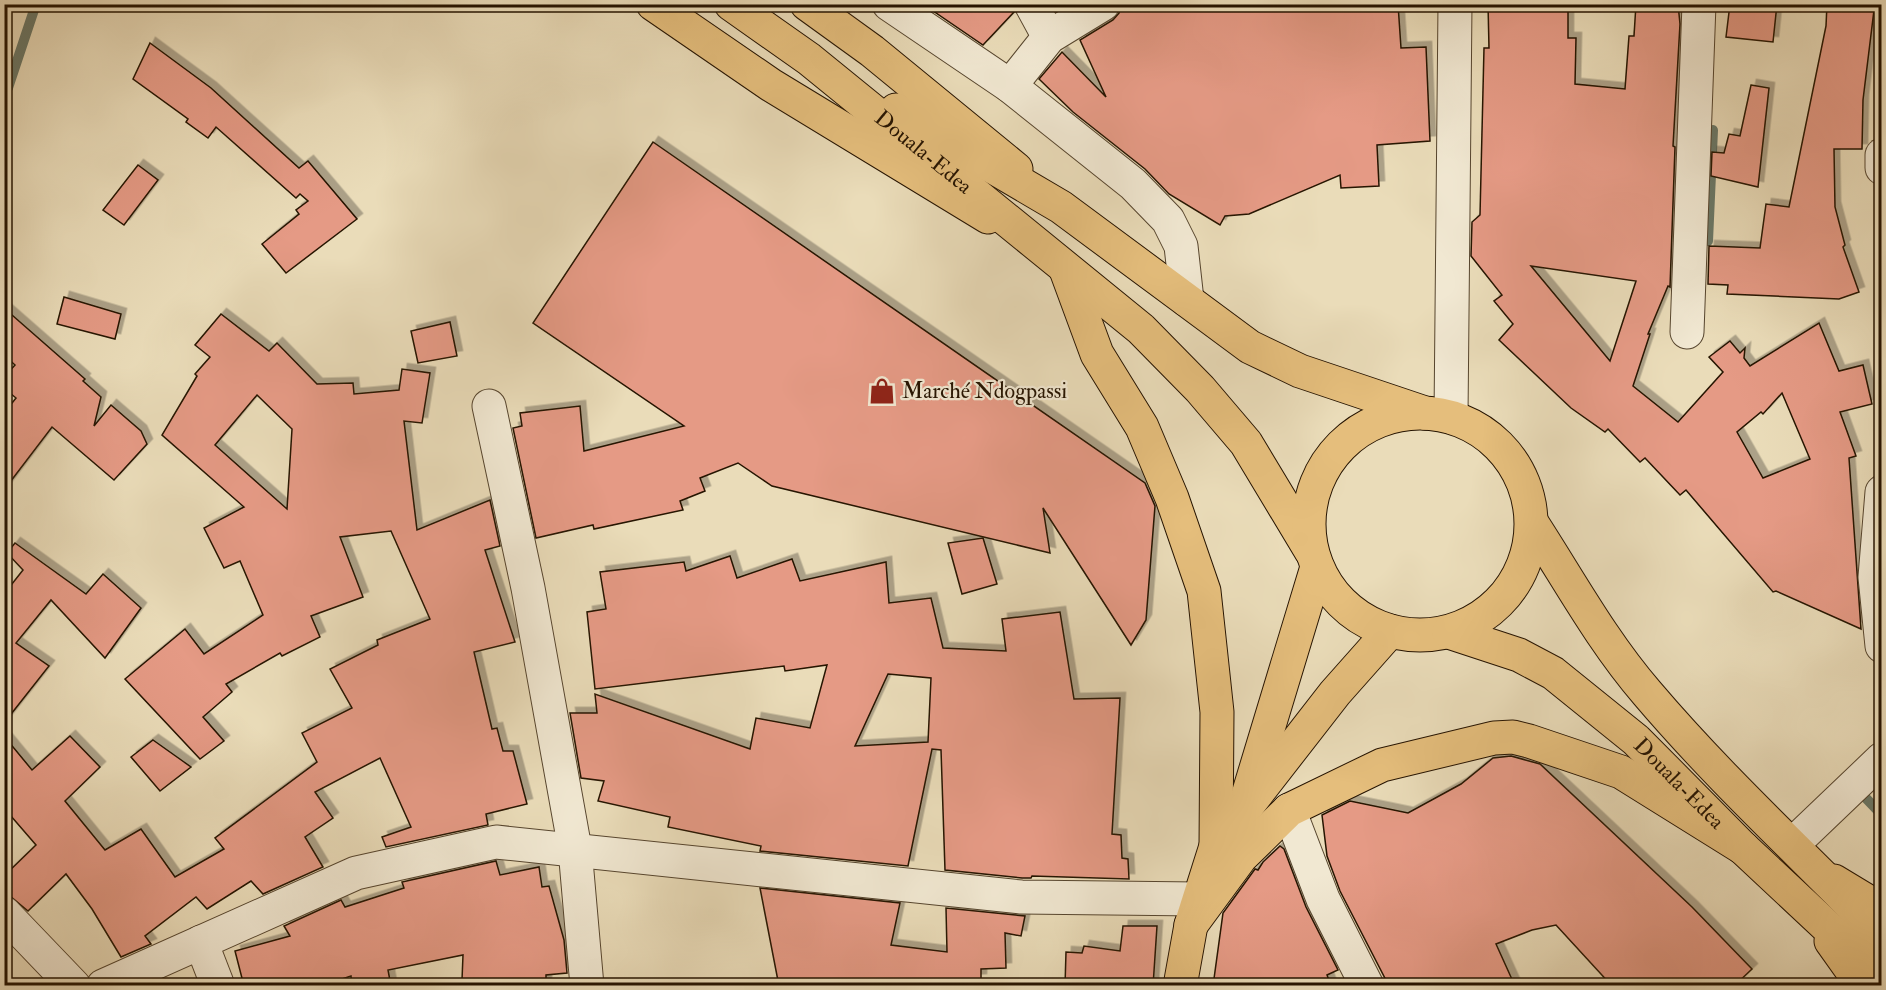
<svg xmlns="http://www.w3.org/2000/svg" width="1886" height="990" viewBox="0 0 1886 990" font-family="'IM FELL Double Pica',serif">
<defs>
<filter id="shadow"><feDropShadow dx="5.5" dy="-5.5" stdDeviation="0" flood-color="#0004"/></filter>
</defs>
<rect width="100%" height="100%" fill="#eadcb9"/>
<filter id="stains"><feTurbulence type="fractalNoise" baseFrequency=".00333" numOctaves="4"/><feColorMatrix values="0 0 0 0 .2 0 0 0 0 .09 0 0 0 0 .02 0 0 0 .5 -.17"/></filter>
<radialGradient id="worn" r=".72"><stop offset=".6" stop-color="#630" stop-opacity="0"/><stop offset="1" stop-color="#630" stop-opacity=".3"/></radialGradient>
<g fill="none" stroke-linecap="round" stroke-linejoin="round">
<g stroke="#6a7868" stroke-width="10">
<polyline points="4,92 8,88 36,4"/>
<polyline points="1708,241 1713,130"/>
<polyline points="1861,793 1882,815"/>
</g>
</g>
<g fill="#e59a85" stroke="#251300" stroke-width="1.5" fill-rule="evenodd" filter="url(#shadow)">
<polygon points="923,4 1012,4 1014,12 983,45"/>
<polygon points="1122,4 1398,4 1401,48 1426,47 1430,141 1377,145 1379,186 1341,188 1340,175 1249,214 1225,216 1220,225 1169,194 1145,169 1073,112 1039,79 1062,52 1106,97 1080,40 1113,20 1119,13"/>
<path d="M1488 4H1568V38H1576L1575 84 1625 89 1629 36H1634L1636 4H1678L1680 24 1673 146 1675 147 1670 287 1668 286 1648 334H1650L1633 386 1678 422 1723 372 1709 357 1730 341 1740 353 1745 348 1744 358 1750 366 1819 323 1839 371 1863 365 1872 404 1840 412 1856 456 1849 458 1861 629 1776 591 1773 592 1686 490 1680 495 1645 458 1640 462 1608 429 1605 432 1571 408 1499 340 1513 324 1494 301 1502 295 1471 256 1472 222 1480 215 1484 48H1489ZM1531 266 1636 281 1610 361ZM1782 393 1810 459 1763 478 1737 432 1761 412 1763 414Z"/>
<polygon points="1730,4 1777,4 1773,42 1726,37"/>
<polygon points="1827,4 1874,10 1863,100 1862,149 1834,149 1835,207 1845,245 1843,247 1859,292 1839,299 1727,294 1728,285 1708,284 1709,246 1760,248 1766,204 1789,207 1826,26"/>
<polygon points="150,43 211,88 299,168 308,161 357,219 286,273 262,244 299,214 296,210 308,201 300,194 296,198 216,127 208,138 186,122 188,119 133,79"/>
<polygon points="1751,85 1769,88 1758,187 1711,176 1712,152 1724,153 1729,134 1740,136"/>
<polygon points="653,142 1145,483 1155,506 1146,620 1131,645 1043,508 1050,553 772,486 738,463 700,478 705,491 680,501 683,510 594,529 593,525 536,538 513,428 522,426 520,413 580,406 584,451 684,426 533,323"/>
<polygon points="138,165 158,180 124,225 103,210"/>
<polygon points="64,297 121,314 115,339 57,324"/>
<polygon points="4,308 85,379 83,381 101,397 94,426 111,405 141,431 147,444 114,480 52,427 4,490 4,413 16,398 4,388 4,377 15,365 4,355"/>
<path d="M221 314 269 351 277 343 317 384 353 383 354 394 399 390 402 369 430 373 422 423 404 421 417 530 490 500 500 546 485 550 515 642 474 652 492 729 497 728 503 751H513L527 804 486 814 488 825 386 847 382 837 411 827 380 758 315 792 333 818 305 837 323 867 263 894 251 881 207 909 196 897 145 936 151 944 121 957 92 909 66 874 28 911 4 891V876L36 845 4 808V736L32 770 70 736 100 767 65 801 105 850 141 829 175 877 224 849 215 838 317 762 302 733 352 708 330 669 378 645 377 640 430 619 391 531 340 537 363 597 311 616 320 637 282 656 280 653 226 684 232 692 203 717 224 741 200 759 125 679 185 629 204 654 263 615 240 561 224 568 204 528 244 507 162 435 197 376 195 374 210 357 195 345ZM257 395 292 429 287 509 215 445Z"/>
<polygon points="450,322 457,356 418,363 411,331"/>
<polygon points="983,538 997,584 962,594 948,543"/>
<polygon points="15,543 86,594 103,574 141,608 105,658 51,600 16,643 49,666 4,723 4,594 23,570 7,553"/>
<path d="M730 556 737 578 792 559 800 581 886 562 889 603 931 598 943 648 1006 651 1002 619 1060 612 1074 699 1120 698 1112 834 1121 835 1122 858 1128 859 1129 879 1032 876 1031 878H1022L945 870 941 750 932 749 908 866 760 851 761 846 668 827 670 817 598 801 604 781 581 778 570 713H597L595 694 750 749 756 718 810 728 827 665 785 671 784 666 595 689 587 612 606 609 600 572 684 562 686 571ZM888 674 931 678 928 742 855 746Z"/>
<polygon points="153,740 191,767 160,791 131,757"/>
<polygon points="1511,756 1540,764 1692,907 1752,969 1734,986 1612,986 1556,925 1532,930 1496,944 1515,986 1389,986 1340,891 1327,856 1322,815 1350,801 1408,813 1461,784 1493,758"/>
<polygon points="1280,846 1284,849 1306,907 1338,970 1327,975 1331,986 1213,986 1223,913 1255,869 1258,870 1263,862"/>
<polygon points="496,861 500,875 539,867 542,887 549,886 564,940 567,973 546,975 546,986 465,986 465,980 462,980 463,955 388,970 391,986 352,986 351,976 321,986 244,986 235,951 290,936 284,926 341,900 345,907 404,888 402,882"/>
<polygon points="760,888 900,903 891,945 947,952 946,908 1025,916 1021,936 1005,933 1006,968 981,969 981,979 936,981 936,986 851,986 821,979 818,986 779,986"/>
<polygon points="1123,926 1157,926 1153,986 1065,986 1066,952 1082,953 1084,946 1120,951"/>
</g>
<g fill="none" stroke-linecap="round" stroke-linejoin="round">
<g stroke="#56452e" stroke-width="35">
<g id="minor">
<polyline points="889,4 1010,86 1133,184 1168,220 1181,246 1187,300"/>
<polyline points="1031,4 1049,37"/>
<polyline points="1010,86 1049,37 1103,4"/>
<polyline points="1882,155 1882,168"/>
<polyline points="1687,332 1699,4"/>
<polyline points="489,406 528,588 575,849 587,986"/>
<polyline points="1451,417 1455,4"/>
<polyline points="1882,492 1875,577 1882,646"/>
<polyline points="1289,810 1323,899 1367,986"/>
<polyline points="1792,845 1882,759"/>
<polyline points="4,913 74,986"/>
<polyline points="201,942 218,986"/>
<polyline points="103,986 356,873 496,842 1021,897 1198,899"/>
</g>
</g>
<g stroke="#251300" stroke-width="35">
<g id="major">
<polyline points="653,4 771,85 988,217"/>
<polyline points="807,4 872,51 1016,169"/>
<polyline points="1248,795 1317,567"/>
<polyline points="1834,881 1882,910"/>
<polyline points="1831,941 1863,986"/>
<polyline points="1180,986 1191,925 1216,846 1335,693 1390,631"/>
</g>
</g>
<g stroke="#251300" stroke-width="35">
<g id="highway">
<path id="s1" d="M731 4 809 59 1141 329 1200 389 1246 443 1311 551"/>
<polyline points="896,110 1061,207 1250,347 1300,371 1425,413"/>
<polyline points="1066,270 1097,354 1142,427 1172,498 1204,591 1217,712 1216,846"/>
<circle cx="1420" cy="524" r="111"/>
<path d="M1532 523C1569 580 1602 641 1647 693 1720 779 1803 855 1882 936"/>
<path id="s2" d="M1449 632 1519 655 1553 673 1636 740 1743 848 1882 978"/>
<polyline points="1191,925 1241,857 1289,810 1382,765 1494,738 1513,737 1529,741 1621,772 1743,848"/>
</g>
</g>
<use href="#minor" stroke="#f1e8d2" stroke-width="33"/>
<use href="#major" stroke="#e5be7c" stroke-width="33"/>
<use href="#highway" stroke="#e5be7c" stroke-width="33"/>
</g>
<defs>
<g id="shop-bare" transform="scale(2.07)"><path d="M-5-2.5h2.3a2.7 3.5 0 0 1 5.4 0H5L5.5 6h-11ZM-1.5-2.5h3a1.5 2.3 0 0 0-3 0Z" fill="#8f2418" stroke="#f1e8d2" stroke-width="2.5" paint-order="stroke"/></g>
</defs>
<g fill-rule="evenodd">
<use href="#shop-bare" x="882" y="391"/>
</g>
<g text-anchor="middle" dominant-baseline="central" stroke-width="4.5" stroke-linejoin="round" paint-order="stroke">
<g font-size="22" fill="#251300" stroke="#f1e8d2">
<text stroke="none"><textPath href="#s1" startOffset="243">Douala-Edea</textPath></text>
<text stroke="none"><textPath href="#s2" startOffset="280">Douala-Edea</textPath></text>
</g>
<g font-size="22" fill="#251300" stroke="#f1e8d2" text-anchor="start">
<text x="902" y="391">Marché Ndogpassi</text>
</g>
</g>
<rect width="1886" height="990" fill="none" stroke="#eadcb9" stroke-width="24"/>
<rect x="6" y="6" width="1874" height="978" fill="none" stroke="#251300" stroke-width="3"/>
<rect x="12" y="12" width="1862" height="966" fill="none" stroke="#251300" stroke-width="1.5"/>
<rect width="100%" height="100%" filter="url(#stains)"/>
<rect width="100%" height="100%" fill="url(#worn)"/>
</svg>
